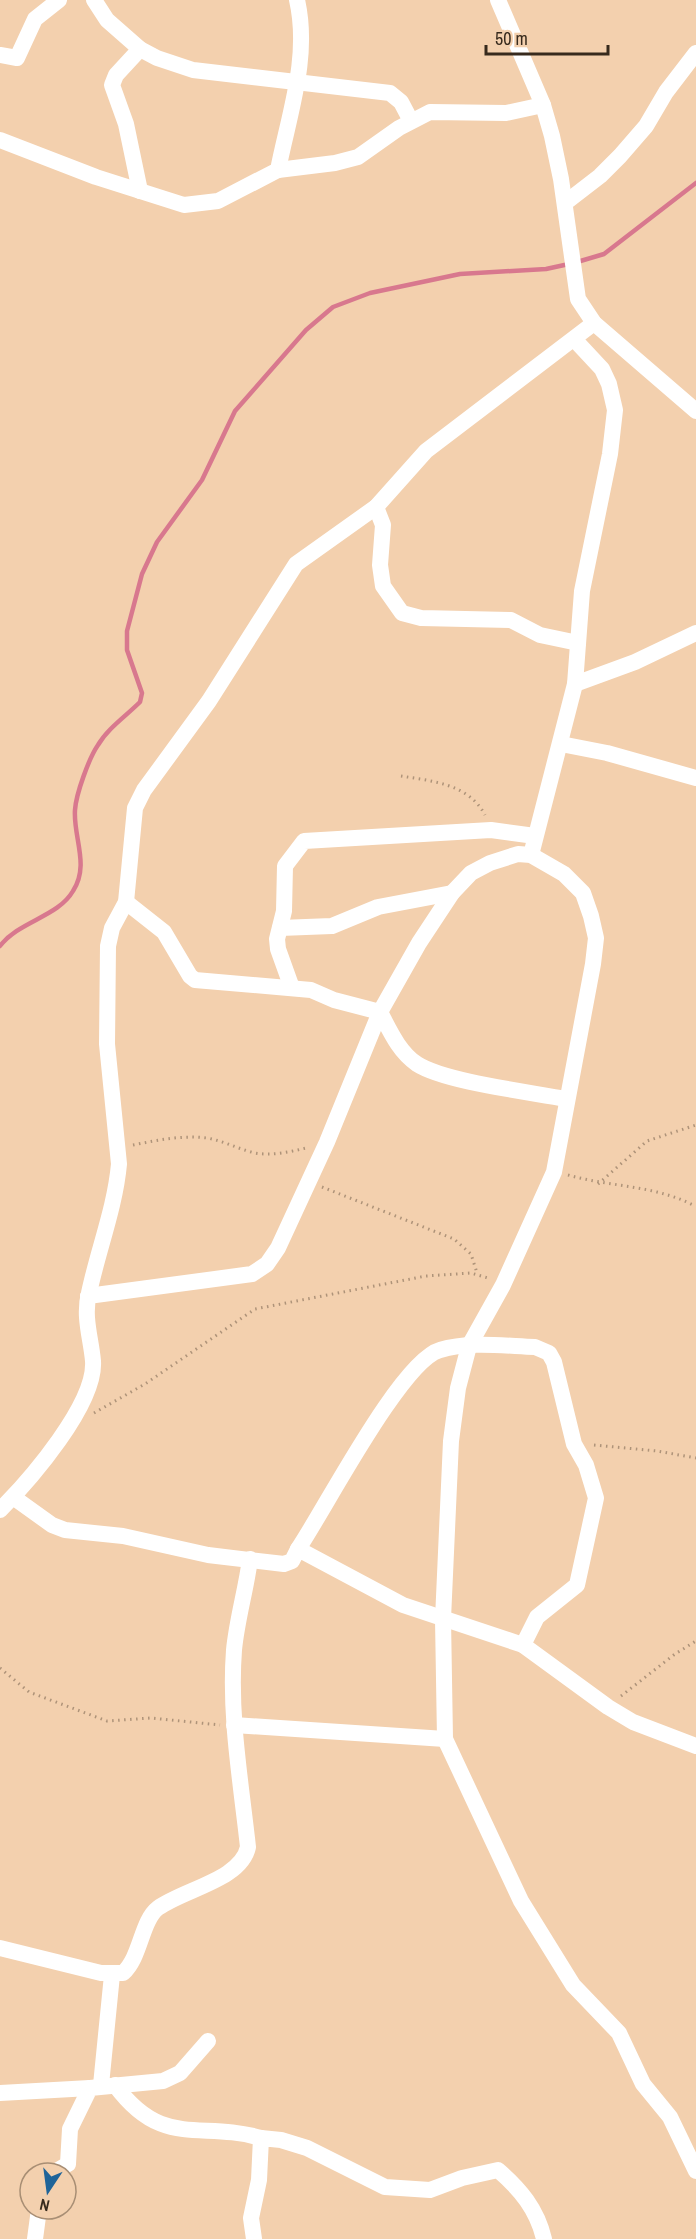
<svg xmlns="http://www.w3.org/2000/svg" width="696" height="2239" viewBox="0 0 696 2239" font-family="'Archivo Narrow',sans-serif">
<rect width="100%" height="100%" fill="#f3d0ae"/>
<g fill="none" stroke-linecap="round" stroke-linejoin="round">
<g stroke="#d8788e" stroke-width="4.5">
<polyline points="577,262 604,254 696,183"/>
<path d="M0 946C19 921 58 917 73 891 90 865 73 837 75 810 76 794 89 758 98 745 108 728 126 716 140 702L142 693 127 650V631L142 574 157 542 202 480 235 411 306 330 333 307 370 293 460 274 546 269 569 264"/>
</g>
<g stroke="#ae9379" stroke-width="3" stroke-dasharray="1.5 4.5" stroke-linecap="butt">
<path d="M401 776C432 781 469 784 485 815"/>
<path d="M133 1145C158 1140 182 1135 207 1138 224 1141 238 1149 255 1153 272 1156 289 1152 306 1148"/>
<path d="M568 1175C610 1187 654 1185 693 1205"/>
<polyline points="598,1184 647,1141 696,1125"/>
<polyline points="322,1187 454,1239 471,1254 477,1273"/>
<polyline points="94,1413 145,1384 255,1309 426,1276 471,1273 488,1278"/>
<polyline points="594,1445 657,1451 696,1458"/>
<polyline points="0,1668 29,1692 107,1721 151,1718 220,1725"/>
<polyline points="621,1696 675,1654 696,1641"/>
</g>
<g stroke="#fff" stroke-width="16">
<polyline points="94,0 107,20 140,49 157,58 193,70 390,93 401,102 411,121"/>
<polyline points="498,0 543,105 552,136 561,179 578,299 594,323 696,411"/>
<polyline points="140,49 116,75 112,85 126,124 140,191"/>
<polyline points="0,55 17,58 35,19 59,0"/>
<path d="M0 140 96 177 184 205 218 201 278 170C289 114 310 57 297 0"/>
<polyline points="278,170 335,163 358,157 399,128 430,112 506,113 543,105"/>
<polyline points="565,203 600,176 620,156 646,126 666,92 696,53"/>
<polyline points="376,507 383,525 380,565 383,586 402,613 421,618 511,620 540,635 578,643"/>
<polyline points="575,684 635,662 696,633"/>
<polyline points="561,744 607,753 696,778"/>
<polyline points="531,855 575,684 582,591 610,454 615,410 609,384 602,369 574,339"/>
<path d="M126 902 164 932 190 976 195 980 311 990 334 1000 380 1012C390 1031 399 1052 417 1064 445 1082 530 1092 566 1099"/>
<polyline points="280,928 332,926 378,907 452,893"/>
<polyline points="292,988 278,949 277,939 284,911 285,866 304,841 491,830 535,836"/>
<polyline points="88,1296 252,1274 267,1264 278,1248 327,1142 380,1012 419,943 452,893 471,873 490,863 518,854 531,855 564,874 583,893 591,916 596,938 593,964 554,1172 503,1285 469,1346 458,1388 451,1441 443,1619 445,1739 521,1901 573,1985 619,2033 643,2084 670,2117 696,2171"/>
<polyline points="13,1497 52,1525 65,1530 123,1536 208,1555 284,1564 292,1561 298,1549 403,1605 523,1645 608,1707 633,1722 696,1746"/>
<path d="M0 1510C30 1480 96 1404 93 1361 91 1338 83 1317 89 1293 98 1250 115 1208 119 1164L107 1044 108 946 112 928 126 902 135 808 144 790 209 701 296 564 376 507 426 451 594 323"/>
<path d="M298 1549C324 1511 401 1361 440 1350 469 1341 505 1346 535 1347L549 1353 554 1362 574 1444 586 1465 596 1498 577 1585 537 1617 523 1645"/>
<polyline points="234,1725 445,1739"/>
<path d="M0 1948 101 1973H123C141 1957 141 1921 158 1908 184 1889 241 1880 248 1847 241 1782 229 1716 234 1650 237 1619 246 1590 250 1559"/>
<polyline points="101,2085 112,1975"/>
<path d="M115 2085C163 2150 200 2120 261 2138"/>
<polyline points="0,2093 90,2088"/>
<polyline points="53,2173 68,2164 70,2129 90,2088 163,2081 180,2073 208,2041"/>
<polyline points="35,2239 39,2209"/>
<path d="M254 2239 251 2218 259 2180 261 2138 281 2140 307 2148 385 2187 430 2190 462 2178 498 2170C520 2189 537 2209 544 2239"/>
</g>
</g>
<g transform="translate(48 2191) rotate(193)"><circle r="28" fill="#f3d0ae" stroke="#a88e74" stroke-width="1.5"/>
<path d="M0-4.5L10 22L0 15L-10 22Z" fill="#1f6499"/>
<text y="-9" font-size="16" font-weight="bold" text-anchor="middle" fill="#372a1d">N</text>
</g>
<path d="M486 45v9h122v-9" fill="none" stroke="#372a1d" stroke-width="3"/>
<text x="495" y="45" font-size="18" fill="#372a1d" stroke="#f3d0ae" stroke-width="4.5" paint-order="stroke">50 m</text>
</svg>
